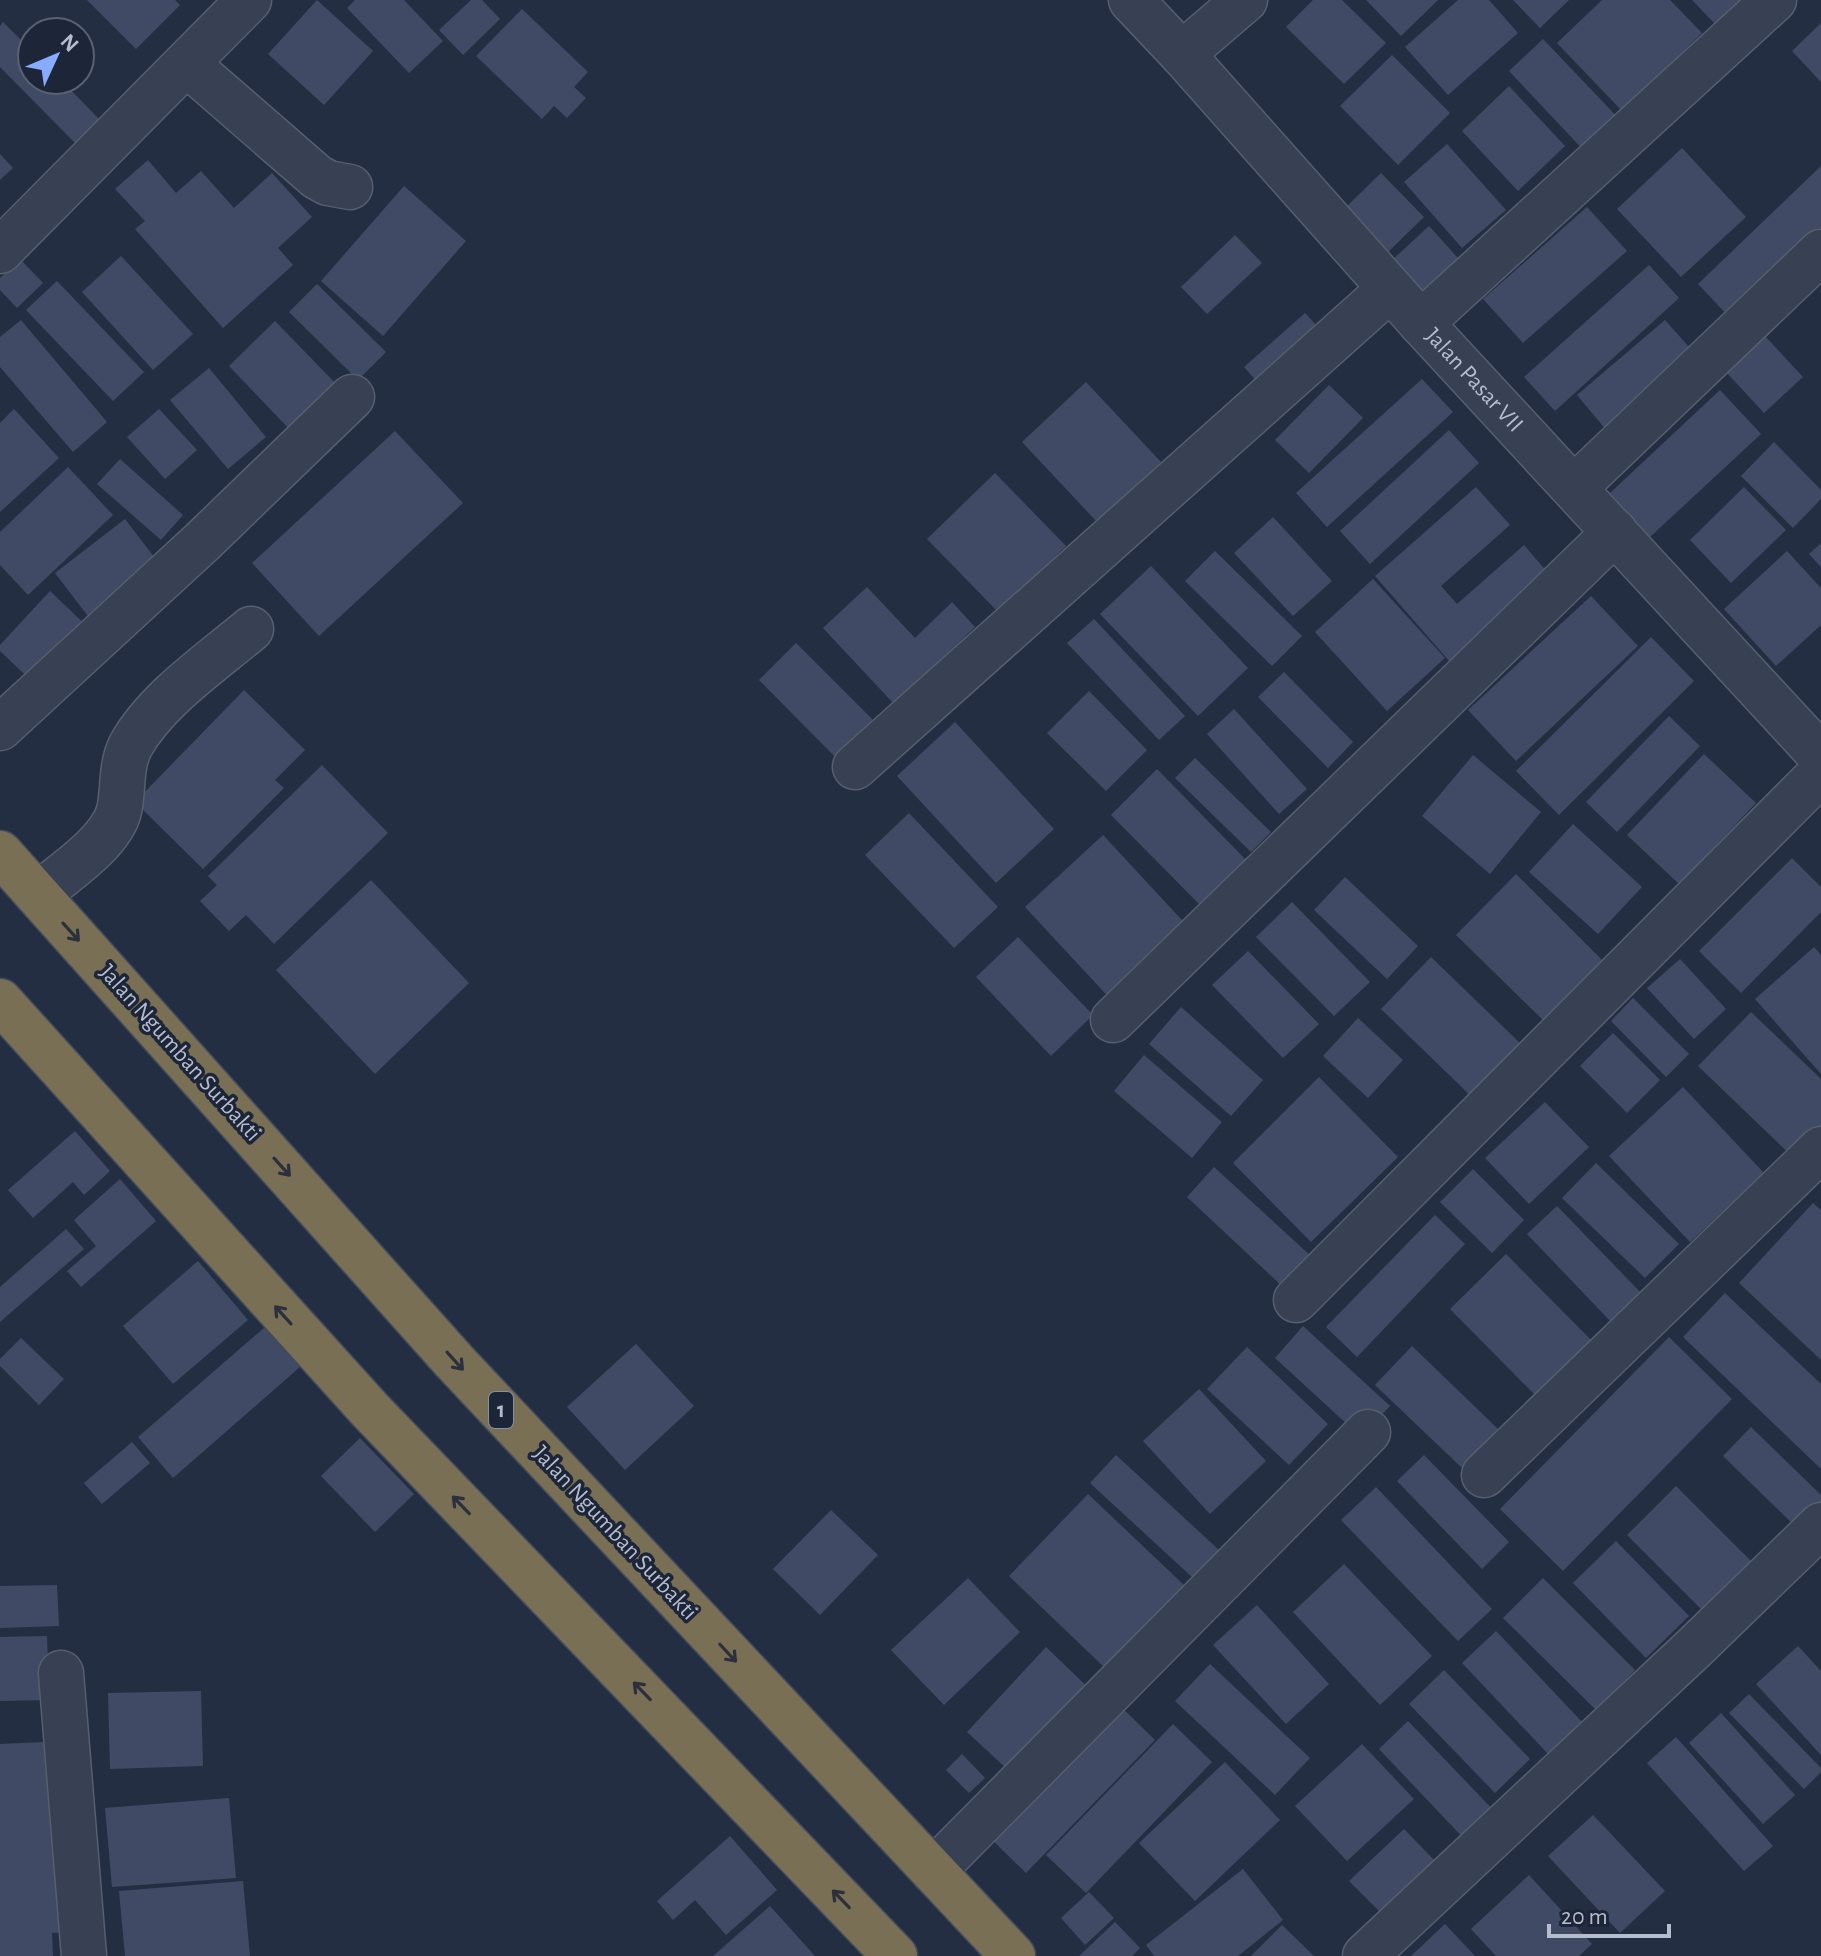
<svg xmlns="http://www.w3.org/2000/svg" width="1821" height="1956" viewBox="0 0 1821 1956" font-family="'Alegreya Sans',sans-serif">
<rect width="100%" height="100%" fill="#242e43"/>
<g fill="#404a64">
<polygon points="87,0 175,0 180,5 136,49"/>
<polygon points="317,0 373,51 324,105 268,54"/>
<polygon points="355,0 404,0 443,41 409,73 347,8"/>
<polygon points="471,0 482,0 500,19 463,55 439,30"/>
<polygon points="1313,0 1342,0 1386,43 1344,84 1286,27"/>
<polygon points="1366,0 1438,0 1401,36"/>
<polygon points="1458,0 1489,0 1518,33 1448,95 1405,47"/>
<polygon points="1513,0 1569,0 1540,28"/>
<polygon points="1602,0 1670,0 1702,33 1622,111 1557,43"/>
<polygon points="1692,0 1747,0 1718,27"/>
<polygon points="522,9 588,72 574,87 586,98 567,118 554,106 542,119 476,56"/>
<polygon points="3,22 32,51 32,80 61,80 100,120 76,144 0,67 0,26"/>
<polygon points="1821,23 1821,82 1792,51"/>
<polygon points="1543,39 1625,125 1590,157 1509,71"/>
<polygon points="1392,55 1450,113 1398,165 1340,106"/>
<polygon points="1509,86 1565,146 1518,191 1462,131"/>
<polygon points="1447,144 1506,210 1462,248 1404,182"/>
<polygon points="1682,148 1746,217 1681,277 1617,209"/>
<polygon points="0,154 13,168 0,180"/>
<polygon points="148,160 176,193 201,171 234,208 272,173 312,217 278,248 293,265 223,328 135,229 145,221 115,189"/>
<polygon points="1821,166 1821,232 1731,319 1698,284"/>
<polygon points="1381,173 1424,217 1387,253 1344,209"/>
<polygon points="404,186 466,241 383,336 321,281"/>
<polygon points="1587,207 1627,251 1523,343 1483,299"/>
<polygon points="1429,226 1468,269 1429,305 1389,263"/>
<polygon points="1235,235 1262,263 1207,314 1181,287"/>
<polygon points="121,256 193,334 153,370 82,292"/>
<polygon points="20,259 43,283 17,308 0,290 0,278"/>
<polygon points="1649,265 1679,298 1555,411 1524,377"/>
<polygon points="57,281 144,372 113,401 26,310"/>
<polygon points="317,284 386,352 358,380 289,312"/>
<polygon points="1305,313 1327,337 1266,392 1244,367"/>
<polygon points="21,320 107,422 73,452 0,367 0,337"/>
<polygon points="1665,320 1697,356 1607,431 1577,395"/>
<polygon points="275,321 341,389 294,434 229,366"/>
<polygon points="1765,336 1803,377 1764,413 1726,372"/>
<polygon points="209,368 266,437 228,469 170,400"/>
<polygon points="1422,379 1453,412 1327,527 1296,493"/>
<polygon points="1086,382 1161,462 1097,522 1022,442"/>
<polygon points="1329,385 1363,418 1309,473 1275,440"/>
<polygon points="1720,390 1761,434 1650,537 1610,493"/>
<polygon points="14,409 59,458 0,512 0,423"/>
<polygon points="159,409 197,450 165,479 127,437"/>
<polygon points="1449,430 1479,463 1370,564 1340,531"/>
<polygon points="395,431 463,503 319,636 252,563"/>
<polygon points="1774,442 1821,490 1821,499 1793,528 1741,476"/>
<polygon points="120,459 183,515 161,540 97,484"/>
<polygon points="68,467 113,515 28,595 0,565 0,532"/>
<polygon points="995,473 1066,546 998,612 927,539"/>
<polygon points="1476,487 1510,525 1441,586 1457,604 1524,545 1554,580 1450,662 1375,576"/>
<polygon points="1744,487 1786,530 1731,583 1690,540"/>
<polygon points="1273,517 1332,581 1293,616 1234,553"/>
<polygon points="125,519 164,570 94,624 55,573"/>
<polygon points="1821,543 1821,567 1809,554"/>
<polygon points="1215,551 1302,636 1272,666 1185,581"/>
<polygon points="1787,551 1821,588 1821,625 1776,666 1724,609"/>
<polygon points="1151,566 1248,668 1198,716 1100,614"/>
<polygon points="1373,579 1445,658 1387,711 1315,632"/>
<polygon points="867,587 915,638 952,602 975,627 894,704 823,628"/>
<polygon points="50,591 93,632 40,689 0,651 0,645"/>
<polygon points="1591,596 1638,646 1516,761 1468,710"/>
<polygon points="1094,619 1185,716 1159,740 1067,643"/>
<polygon points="1651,637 1694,681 1559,815 1516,771"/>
<polygon points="796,643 879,726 841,763 759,680"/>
<polygon points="1284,672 1353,742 1328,768 1258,697"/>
<polygon points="244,690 305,750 275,780 284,788 203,869 135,802"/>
<polygon points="1089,691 1147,750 1106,791 1047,733"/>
<polygon points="1234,709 1307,789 1279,814 1207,734"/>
<polygon points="1669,716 1700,746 1617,832 1586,802"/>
<polygon points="955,722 1054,829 996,883 897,776"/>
<polygon points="1704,754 1756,803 1679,884 1627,835"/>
<polygon points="1473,755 1541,812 1490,874 1422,816"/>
<polygon points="1195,758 1271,832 1251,852 1175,778"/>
<polygon points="322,765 388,833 274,944 246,915 229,931 200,901 217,885 208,876"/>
<polygon points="1157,769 1248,862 1202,907 1111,815"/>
<polygon points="909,813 998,907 954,948 865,855"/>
<polygon points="1573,824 1642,887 1598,934 1529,872"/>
<polygon points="1103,835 1193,932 1115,1004 1025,907"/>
<polygon points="1792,858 1821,887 1821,912 1741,993 1699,951"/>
<polygon points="1516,874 1606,964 1547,1024 1456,935"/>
<polygon points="1345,877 1418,946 1387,979 1314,910"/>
<polygon points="371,880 469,983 375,1074 276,970"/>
<polygon points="1292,902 1370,982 1334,1016 1256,937"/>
<polygon points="1018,937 1093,1015 1051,1056 976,977"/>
<polygon points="1814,947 1821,955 1821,1074 1755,999"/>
<polygon points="1248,951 1319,1024 1283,1058 1212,985"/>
<polygon points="1431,957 1524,1047 1474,1099 1381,1009"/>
<polygon points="1680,959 1726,1009 1694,1039 1647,988"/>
<polygon points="1633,998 1689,1054 1666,1077 1611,1021"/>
<polygon points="1181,1007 1263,1080 1231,1116 1149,1044"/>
<polygon points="1751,1012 1821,1079 1821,1142 1800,1164 1698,1066"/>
<polygon points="1358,1018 1403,1060 1368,1098 1323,1056"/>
<polygon points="1613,1033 1660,1080 1627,1113 1580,1066"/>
<polygon points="1144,1055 1222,1122 1192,1158 1114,1091"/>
<polygon points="1319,1077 1398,1157 1311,1242 1233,1163"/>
<polygon points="1683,1087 1764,1173 1690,1242 1609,1156"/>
<polygon points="1545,1102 1589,1147 1529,1204 1485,1158"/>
<polygon points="75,1131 110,1171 84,1195 73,1182 33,1218 8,1190"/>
<polygon points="1596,1163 1679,1244 1645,1278 1562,1198"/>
<polygon points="1214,1167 1312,1257 1284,1288 1187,1197"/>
<polygon points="1473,1169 1524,1220 1492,1253 1440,1202"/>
<polygon points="120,1179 156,1221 81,1287 67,1271 96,1246 74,1220"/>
<polygon points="1813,1203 1821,1210 1821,1360 1739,1283"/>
<polygon points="1557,1206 1644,1296 1614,1325 1527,1234"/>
<polygon points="1435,1215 1465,1244 1357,1357 1326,1327"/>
<polygon points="66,1229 84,1249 0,1322 0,1287"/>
<polygon points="1506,1254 1592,1341 1536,1396 1450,1309"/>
<polygon points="198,1261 248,1320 173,1384 123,1326"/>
<polygon points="1725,1293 1821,1384 1821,1469 1683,1337"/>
<polygon points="1303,1326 1390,1406 1361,1437 1275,1358"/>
<polygon points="265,1327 300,1367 173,1478 138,1437"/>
<polygon points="1669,1337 1732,1399 1563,1571 1500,1509"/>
<polygon points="21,1338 64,1379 39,1405 0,1366 0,1359"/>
<polygon points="636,1344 694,1406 625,1470 567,1407"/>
<polygon points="1412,1346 1498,1429 1462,1468 1375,1385"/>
<polygon points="1247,1347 1328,1424 1289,1465 1207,1389"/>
<polygon points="1199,1389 1266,1461 1210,1514 1143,1441"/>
<polygon points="1751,1427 1821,1495 1821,1502 1796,1527 1723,1456"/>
<polygon points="360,1438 414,1494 375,1532 321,1476"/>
<polygon points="132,1442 150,1463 102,1504 84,1483"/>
<polygon points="1116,1455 1219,1550 1193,1578 1090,1483"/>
<polygon points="1424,1455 1509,1542 1482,1569 1397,1481"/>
<polygon points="1676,1486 1759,1569 1710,1618 1627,1535"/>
<polygon points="1376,1487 1492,1609 1458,1641 1341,1520"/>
<polygon points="1088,1494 1185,1586 1106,1669 1009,1576"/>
<polygon points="831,1510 878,1555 820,1615 773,1569"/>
<polygon points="1616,1541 1689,1616 1646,1658 1573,1583"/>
<polygon points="1344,1564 1432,1656 1380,1705 1293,1612"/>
<polygon points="968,1578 1020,1632 944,1705 891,1650"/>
<polygon points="1543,1578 1635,1670 1596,1710 1503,1618"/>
<polygon points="57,1585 59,1626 0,1628 0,1586"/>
<polygon points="1257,1605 1329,1684 1286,1724 1213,1645"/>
<polygon points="1496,1631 1583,1723 1549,1755 1462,1663"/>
<polygon points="47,1636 49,1700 0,1701 0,1637"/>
<polygon points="1798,1646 1821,1671 1821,1755 1756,1684"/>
<polygon points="1046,1647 1099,1698 1020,1781 967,1732"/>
<polygon points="1210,1664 1310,1758 1275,1795 1175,1701"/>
<polygon points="1444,1670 1530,1759 1495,1793 1409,1704"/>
<polygon points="201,1691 203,1766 110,1769 108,1693"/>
<polygon points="1749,1694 1821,1768 1821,1772 1804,1789 1729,1713"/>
<polygon points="1109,1695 1155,1740 1026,1873 980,1828"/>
<polygon points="1721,1713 1795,1795 1763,1824 1689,1743"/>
<polygon points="1408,1721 1499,1816 1469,1844 1379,1749"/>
<polygon points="1173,1724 1212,1762 1086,1893 1046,1855"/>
<polygon points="1676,1737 1773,1846 1744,1871 1647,1763"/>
<polygon points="66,1741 75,1932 52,1933 53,1956 0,1956 0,1744"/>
<polygon points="1362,1744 1414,1799 1347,1861 1295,1806"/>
<polygon points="962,1754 985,1778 969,1793 946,1770"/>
<polygon points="1225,1762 1280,1820 1195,1901 1139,1843"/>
<polygon points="229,1798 236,1878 112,1887 105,1808"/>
<polygon points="1593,1815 1665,1891 1620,1933 1548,1856"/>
<polygon points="1404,1829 1439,1865 1385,1917 1349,1881"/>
<polygon points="730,1836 777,1890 726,1935 695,1900 673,1920 657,1901"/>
<polygon points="1243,1869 1283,1920 1238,1956 1154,1956 1146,1945"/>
<polygon points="1529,1875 1592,1944 1579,1956 1496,1956 1471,1929"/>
<polygon points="243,1881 250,1956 125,1956 119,1891"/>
<polygon points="1089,1892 1114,1918 1085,1945 1061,1918"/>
<polygon points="770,1906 815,1956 713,1956"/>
<polygon points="1115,1922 1140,1948 1132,1956 1079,1956"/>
<polygon points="1445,1924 1475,1956 1411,1956"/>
<polygon points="1282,1925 1314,1956 1251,1956"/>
</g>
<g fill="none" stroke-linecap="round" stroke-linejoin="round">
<g stroke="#565e70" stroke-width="47">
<g id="minor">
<path id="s1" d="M1131 0 1182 54 1421 323 1821 756"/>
<polyline points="1182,54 1245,0"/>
<polyline points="187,64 317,177 328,183 350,187"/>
<polyline points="0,251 249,0"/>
<polyline points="1421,323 1774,0"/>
<polyline points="1574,488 1821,252"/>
<polyline points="0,728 202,542 352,397"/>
<polyline points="855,767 1390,289"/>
<path d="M38 895C63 873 110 844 119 811 124 789 120 766 131 745 157 699 212 662 251 629"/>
<polyline points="1113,1020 1615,532"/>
<polyline points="1296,1300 1821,773"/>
<polyline points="1484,1475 1821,1149"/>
<polyline points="61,1673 84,1956"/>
<polyline points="933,1871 1368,1432"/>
<polyline points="1365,1956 1693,1649 1821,1525"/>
</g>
</g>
<g stroke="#434b5d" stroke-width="47">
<g id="highway">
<polyline points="0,853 454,1361 1013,1956"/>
<polyline points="0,1001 370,1410 895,1956"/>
</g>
</g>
<use href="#minor" stroke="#384153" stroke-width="44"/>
<use href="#highway" stroke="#796f55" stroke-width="44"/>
</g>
<defs><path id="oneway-shaft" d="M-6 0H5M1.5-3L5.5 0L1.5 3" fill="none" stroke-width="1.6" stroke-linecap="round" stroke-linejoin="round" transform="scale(2)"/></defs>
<g stroke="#2b303c">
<use href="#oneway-shaft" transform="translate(71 932) rotate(48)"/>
<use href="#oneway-shaft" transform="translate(282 1167) rotate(48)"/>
<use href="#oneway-shaft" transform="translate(283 1315) rotate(-132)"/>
<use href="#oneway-shaft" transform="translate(455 1361) rotate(48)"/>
<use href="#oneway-shaft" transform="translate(461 1505) rotate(-134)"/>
<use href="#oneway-shaft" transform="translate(728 1653) rotate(47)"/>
<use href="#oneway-shaft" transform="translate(642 1691) rotate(-134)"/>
<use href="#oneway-shaft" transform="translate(841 1899) rotate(-134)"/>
</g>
<g text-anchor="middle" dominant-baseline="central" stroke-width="7" stroke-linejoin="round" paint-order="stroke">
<rect fill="#1d2538" stroke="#878fa0" stroke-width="2" x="489" y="1392" width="24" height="36" rx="6"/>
<g font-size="22" font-weight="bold" fill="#b5bccd">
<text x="501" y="1410">1</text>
</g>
<g font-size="24" fill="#b5bccd" stroke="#1d2538">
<text stroke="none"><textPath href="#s1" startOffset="512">Jalan Pasar VII</textPath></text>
<text transform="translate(180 1053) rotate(48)">Jalan Ngumban Surbakti</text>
<text transform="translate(615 1533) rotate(47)">Jalan Ngumban Surbakti</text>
</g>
</g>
<g transform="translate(56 56) rotate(46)"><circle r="38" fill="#1d2538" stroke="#5a6174" stroke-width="2"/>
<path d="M0-6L14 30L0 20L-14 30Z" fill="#88aaff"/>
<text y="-12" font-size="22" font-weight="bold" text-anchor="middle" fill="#b5bccd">N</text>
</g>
<path d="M1549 1924v12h120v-12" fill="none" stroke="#b5bccd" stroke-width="4"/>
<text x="1561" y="1924" font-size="24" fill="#b5bccd" stroke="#1d2538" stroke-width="6" paint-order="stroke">20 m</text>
</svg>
